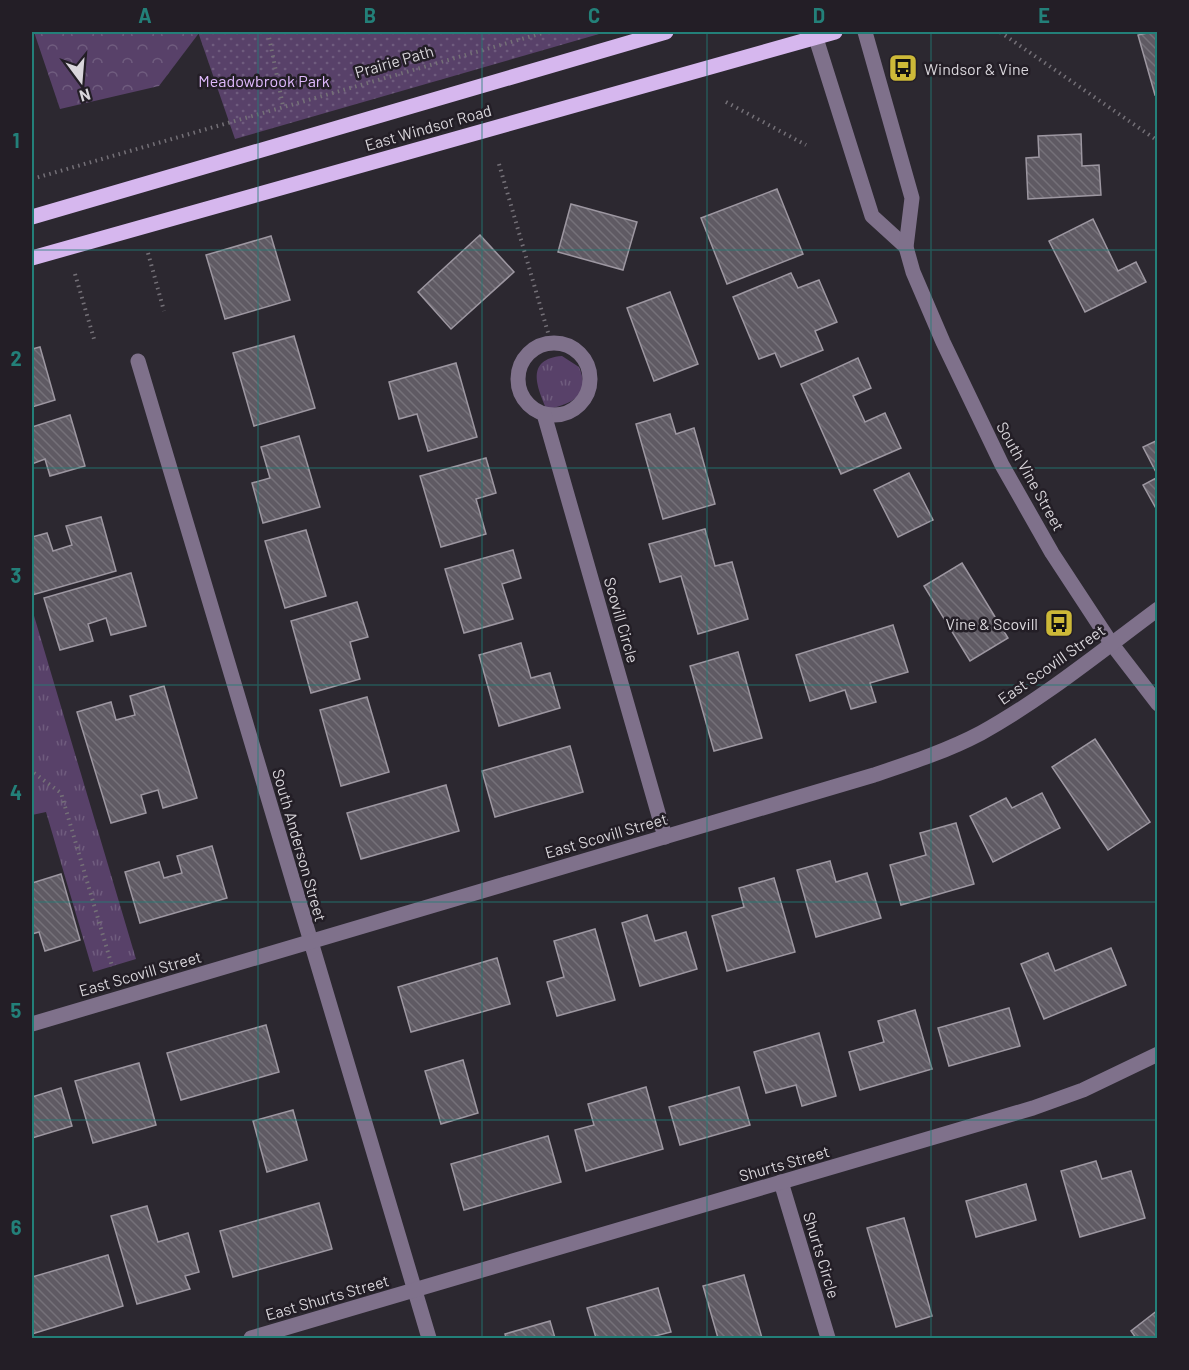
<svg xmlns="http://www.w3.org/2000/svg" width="1189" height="1370" viewBox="0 0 1189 1370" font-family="Barlow,sans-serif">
<defs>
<pattern id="grass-tufts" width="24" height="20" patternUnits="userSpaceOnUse" patternTransform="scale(1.5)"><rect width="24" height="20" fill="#584169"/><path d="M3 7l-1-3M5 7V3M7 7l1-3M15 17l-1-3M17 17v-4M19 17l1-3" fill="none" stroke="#6f5c7e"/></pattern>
<pattern id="forest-crowns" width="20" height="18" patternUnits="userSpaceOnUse" patternTransform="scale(1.5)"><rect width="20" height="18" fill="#584169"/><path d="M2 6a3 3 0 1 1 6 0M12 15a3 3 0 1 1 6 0" fill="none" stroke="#6f5c7e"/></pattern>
<pattern id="park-dots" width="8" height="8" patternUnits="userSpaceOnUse" patternTransform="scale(1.5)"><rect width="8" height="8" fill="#584169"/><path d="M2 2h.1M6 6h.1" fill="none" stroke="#6f5c7e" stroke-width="1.8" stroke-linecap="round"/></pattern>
<pattern id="building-back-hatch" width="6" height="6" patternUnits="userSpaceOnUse" patternTransform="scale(1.5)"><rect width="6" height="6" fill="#5f5a63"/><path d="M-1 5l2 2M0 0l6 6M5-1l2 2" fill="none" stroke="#757179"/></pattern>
</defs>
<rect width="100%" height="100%" fill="#2c2830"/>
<g fill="url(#grass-tufts)">
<path d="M562 356 579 367C592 397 571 403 547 410 537 387 525 359 562 356Z"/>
<polygon points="32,609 136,959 93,972 46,812 32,815"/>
</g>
<polygon fill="url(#forest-crowns)" points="34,32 198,32 199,33 159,86 60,109"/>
<polygon fill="url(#park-dots)" points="198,32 606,32 235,139"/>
<g fill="url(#building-back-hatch)" stroke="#9d97a1" stroke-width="1.5">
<polygon points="1152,32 1158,32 1158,94 1155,95 1138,35"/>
<polygon points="1081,134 1082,166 1099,165 1101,195 1028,199 1026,158 1039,157 1038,136"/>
<polygon points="777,189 803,254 727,284 701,218"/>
<polygon points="571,204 637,222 623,270 558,252"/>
<polygon points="1093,219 1118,271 1136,262 1146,282 1085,312 1049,241"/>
<polygon points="480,235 514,272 451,329 418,292"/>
<polygon points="271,236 290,300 225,319 206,255"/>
<polygon points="791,273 798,288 819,280 837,322 815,331 823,350 781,367 775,353 759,359 733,297"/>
<polygon points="670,292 698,364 654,381 627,308"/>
<polygon points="294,336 315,408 254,426 233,353"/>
<polygon points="40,347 55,400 32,407 32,349"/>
<polygon points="858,358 871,388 853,396 865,422 885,413 901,448 841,474 801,384"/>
<polygon points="456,363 477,437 428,451 417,414 399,419 389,382"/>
<polygon points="670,414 676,434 694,428 715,504 663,519 636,424"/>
<polygon points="70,415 85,466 50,476 45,459 32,464 32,427"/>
<polygon points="299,436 320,507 263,523 252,483 270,478 261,447"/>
<polygon points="1158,440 1158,476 1143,447"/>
<polygon points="486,458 496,493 476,499 486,534 441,547 420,476"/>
<polygon points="909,473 933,520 898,537 874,490"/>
<polygon points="1158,477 1158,512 1143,485"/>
<polygon points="101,517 116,571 32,595 32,537 47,533 53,551 72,545 66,526"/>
<polygon points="705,529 715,566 732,562 748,619 698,634 681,576 660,582 649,544"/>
<polygon points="306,530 326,596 285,608 265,541"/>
<polygon points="513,550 521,578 502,584 513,619 464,633 445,569"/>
<polygon points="962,563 1008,638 970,661 924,586"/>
<polygon points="131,573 146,626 111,635 106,618 88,624 93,641 60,650 44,598"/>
<polygon points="357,602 368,637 350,642 360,679 311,693 291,621"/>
<polygon points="893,625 908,672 870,683 876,702 851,709 845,690 810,701 796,655"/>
<polygon points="521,643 531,678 550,673 560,708 499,726 479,655"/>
<polygon points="738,652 762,738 714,751 690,666"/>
<polygon points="164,686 197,798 163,808 158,790 141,795 146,813 111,823 77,712 111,702 116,720 135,715 130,696"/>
<polygon points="367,697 389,772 341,786 320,710"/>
<polygon points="1095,739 1150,822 1108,850 1052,767"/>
<polygon points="570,746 583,792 495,817 482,771"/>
<polygon points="446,785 459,831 361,859 347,813"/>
<polygon points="1042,793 1060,828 993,862 970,816 1006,798 1012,808"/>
<polygon points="956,823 974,884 901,905 890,865 926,855 920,833"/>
<polygon points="212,846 227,898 140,923 125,872 159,862 164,878 182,873 177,856"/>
<polygon points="830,861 836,882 867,873 881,918 816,937 797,870"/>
<polygon points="61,874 80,940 45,951 39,932 32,934 32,883"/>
<polygon points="774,878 795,952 727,971 712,916 744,907 739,888"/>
<polygon points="647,915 655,941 686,932 697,969 640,986 622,923"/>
<polygon points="595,929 615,1000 557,1016 547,982 564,977 554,941"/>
<polygon points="1111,948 1126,985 1044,1019 1021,964 1048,953 1055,971"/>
<polygon points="497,958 510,1004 411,1032 398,987"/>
<polygon points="1009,1008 1020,1046 949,1066 938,1028"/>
<polygon points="915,1010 932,1069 860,1090 849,1052 884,1042 878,1021"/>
<polygon points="266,1025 279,1072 181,1100 167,1053"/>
<polygon points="819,1033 836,1096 802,1106 796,1085 766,1093 754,1052"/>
<polygon points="463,1060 478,1113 441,1124 425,1071"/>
<polygon points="139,1063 156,1125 93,1143 75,1081"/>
<polygon points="646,1087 663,1149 586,1171 575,1130 594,1125 588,1104"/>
<polygon points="739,1087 750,1125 680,1145 669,1107"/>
<polygon points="61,1088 72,1126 32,1138 32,1097"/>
<polygon points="293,1110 307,1160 267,1172 253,1121"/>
<polygon points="548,1136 561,1182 464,1210 451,1164"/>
<polygon points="1096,1161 1102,1179 1131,1171 1145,1218 1080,1237 1061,1171"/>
<polygon points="1026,1184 1036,1220 976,1237 966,1201"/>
<polygon points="319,1203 332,1249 233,1277 220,1231"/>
<polygon points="147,1206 158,1242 188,1233 199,1272 185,1276 190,1289 137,1304 111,1216"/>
<polygon points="904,1218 932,1316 896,1327 867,1228"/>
<polygon points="108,1255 123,1306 32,1334 32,1277"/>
<polygon points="744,1275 762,1338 718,1338 703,1286"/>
<polygon points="658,1288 671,1332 647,1338 596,1338 587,1308"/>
<polygon points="1158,1310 1158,1338 1136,1338 1131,1331"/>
<polygon points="550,1321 555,1338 506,1338 505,1334"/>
</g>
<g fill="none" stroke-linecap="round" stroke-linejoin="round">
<g stroke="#747077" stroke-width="4" stroke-dasharray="1.5 4.5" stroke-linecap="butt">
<polyline points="268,32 283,106"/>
<polyline points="1000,32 1158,141"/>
<polyline points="726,102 806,145"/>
<polyline points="499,164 551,343"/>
<polyline points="32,179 546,32"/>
<polyline points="148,253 164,311"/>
<polyline points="75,274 94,339"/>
<polyline points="34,773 61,793 112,966"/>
</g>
<g stroke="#7f718b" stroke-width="15">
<polyline points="814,32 872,216 906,247"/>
<polyline points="865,32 912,198 906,247 913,272 943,342 1002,465 1052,553 1111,643 1158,704"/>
<circle cx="554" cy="379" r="36"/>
<polyline points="138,361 429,1338"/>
<polyline points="544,414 665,837"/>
<path d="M32 1024 874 775C910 763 947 751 981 733 1044 698 1100 652 1158 609"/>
<polyline points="781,1182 828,1338"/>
<polyline points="251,1338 1033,1108 1083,1090 1158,1054"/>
</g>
<g stroke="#d6b7ee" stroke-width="15">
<polyline points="32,217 666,32"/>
<polyline points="32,258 835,32"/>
</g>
</g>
<path fill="none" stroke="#238079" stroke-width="1.5" stroke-opacity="0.55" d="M258 32V1338M482 32V1338M707 32V1338M931 32V1338M32 250H1158M32 468H1158M32 685H1158M32 902H1158M32 1120H1158"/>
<defs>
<g id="bus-square" transform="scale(1.5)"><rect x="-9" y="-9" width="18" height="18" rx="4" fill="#cdb938" stroke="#231e26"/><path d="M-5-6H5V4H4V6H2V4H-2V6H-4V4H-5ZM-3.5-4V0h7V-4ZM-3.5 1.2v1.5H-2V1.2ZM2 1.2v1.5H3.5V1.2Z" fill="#111"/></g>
</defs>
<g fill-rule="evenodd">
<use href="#bus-square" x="903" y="68"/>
<use href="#bus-square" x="1059" y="623"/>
</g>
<g text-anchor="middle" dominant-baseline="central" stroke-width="5" stroke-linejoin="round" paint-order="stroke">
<g font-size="16" fill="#d9d6db" stroke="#231e26">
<text transform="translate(394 61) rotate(-16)">Prairie Path</text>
<text transform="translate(428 127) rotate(-16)">East Windsor Road</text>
<text transform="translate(1031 476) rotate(61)">South Vine Street</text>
<text transform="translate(622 620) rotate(74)">Scovill Circle</text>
<text transform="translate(1051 664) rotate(-35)">East Scovill Street</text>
<text transform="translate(606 835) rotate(-16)">East Scovill Street</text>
<text transform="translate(300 845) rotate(74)">South Anderson Street</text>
<text transform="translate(140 973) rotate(-16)">East Scovill Street</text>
<text transform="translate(784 1163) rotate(-16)">Shurts Street</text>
<text transform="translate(822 1255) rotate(73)">Shurts Circle</text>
<text transform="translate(327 1297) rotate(-16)">East Shurts Street</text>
</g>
<g font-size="16" fill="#d9d6db" stroke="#231e26" text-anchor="start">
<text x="924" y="68">Windsor &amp; Vine</text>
<text x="1038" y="623" text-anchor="end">Vine &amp; Scovill</text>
</g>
<g font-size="16" fill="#e1bbfe" stroke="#231e26">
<text x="264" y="80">Meadowbrook Park</text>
</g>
</g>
<rect width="1189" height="1370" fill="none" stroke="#231e26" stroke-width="66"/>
<g transform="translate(81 81) rotate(164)" stroke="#231e26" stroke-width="4.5" paint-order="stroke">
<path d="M0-4.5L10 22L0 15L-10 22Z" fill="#d9d6db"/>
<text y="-9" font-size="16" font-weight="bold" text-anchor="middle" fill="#d9d6db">N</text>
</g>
<rect x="33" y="33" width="1123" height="1304" fill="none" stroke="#238079" stroke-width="2"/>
<g font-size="20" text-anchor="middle" font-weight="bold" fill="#238079">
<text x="145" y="23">A</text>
<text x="370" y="23">B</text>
<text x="594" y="23">C</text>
<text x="819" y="23">D</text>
<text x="1044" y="23">E</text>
<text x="16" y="148">1</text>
<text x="16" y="366">2</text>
<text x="16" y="583">3</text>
<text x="16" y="800">4</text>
<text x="16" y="1018">5</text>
<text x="16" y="1235">6</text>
</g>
</svg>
